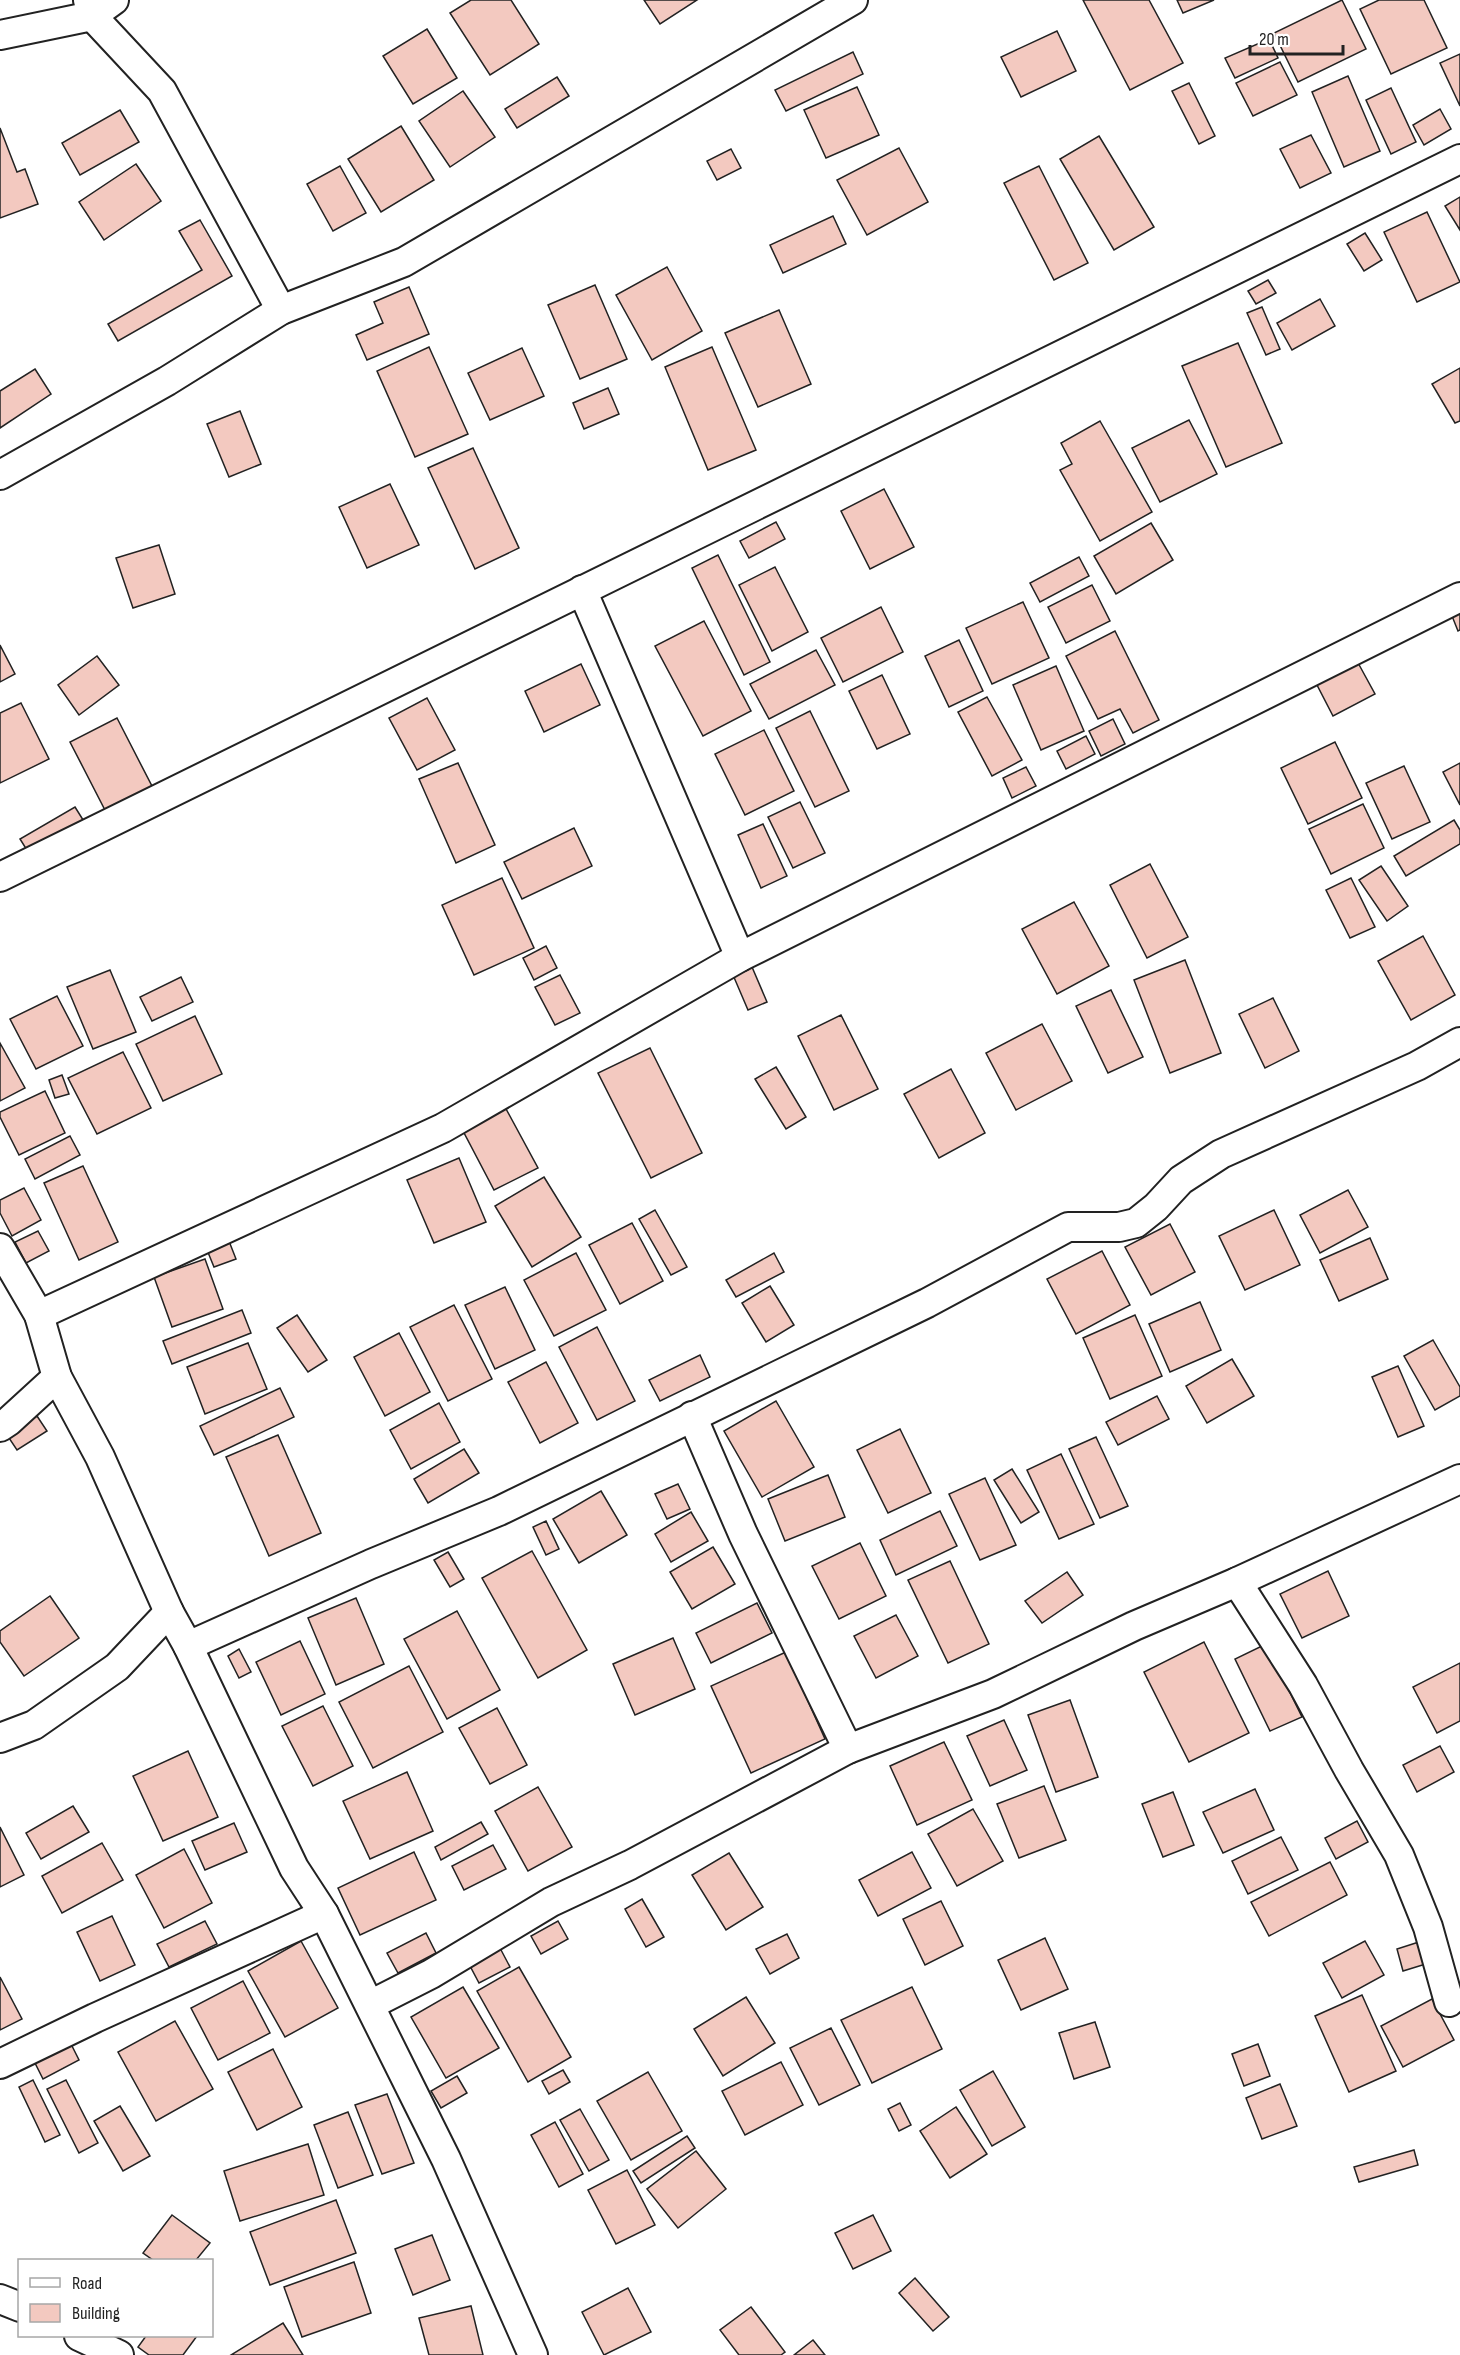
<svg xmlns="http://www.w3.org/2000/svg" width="1460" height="2355" viewBox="0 0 1460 2355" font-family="'Sofia Sans Condensed',sans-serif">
<rect width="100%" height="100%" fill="#fff"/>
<g fill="#f3c9c0" stroke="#222" stroke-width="1.5">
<polygon points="471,0 511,0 539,44 490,75 450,13"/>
<polygon points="644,0 697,0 660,24"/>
<polygon points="1083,0 1149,0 1183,63 1130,90"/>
<polygon points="1177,0 1214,0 1183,13"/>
<polygon points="1342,0 1366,49 1298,82 1274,33"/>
<polygon points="1379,0 1424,0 1447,48 1391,74 1360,9"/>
<polygon points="427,29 457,78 413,104 383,56"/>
<polygon points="1057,31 1076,71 1021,97 1001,57"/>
<polygon points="1269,39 1278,58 1235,78 1225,58"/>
<polygon points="853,52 863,74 786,111 775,90"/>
<polygon points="1460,54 1460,106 1440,63"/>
<polygon points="1280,62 1297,95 1253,116 1236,83"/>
<polygon points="1348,76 1380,151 1344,167 1312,92"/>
<polygon points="557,77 569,96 517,128 505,109"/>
<polygon points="1189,83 1215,136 1199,144 1172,91"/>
<polygon points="857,87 879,135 826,158 804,110"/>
<polygon points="1391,88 1416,142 1391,154 1366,100"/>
<polygon points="463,91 495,137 450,167 419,121"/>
<polygon points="1440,109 1451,129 1424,145 1413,125"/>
<polygon points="120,110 139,142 80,175 62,143"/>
<polygon points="401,126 434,180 381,212 348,159"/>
<polygon points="0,128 17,172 25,169 38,204 0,218"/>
<polygon points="1311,135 1331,173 1300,188 1280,149"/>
<polygon points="1099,136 1154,227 1114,250 1060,159"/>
<polygon points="899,148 928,202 867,235 837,180"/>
<polygon points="731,149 741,168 717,180 707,161"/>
<polygon points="136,164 161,201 104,240 79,202"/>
<polygon points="340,166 366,213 333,231 307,184"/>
<polygon points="1039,166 1088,263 1054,280 1004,183"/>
<polygon points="1460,197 1460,230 1445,206"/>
<polygon points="1427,212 1460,282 1417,302 1384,232"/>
<polygon points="833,216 846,244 783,273 770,245"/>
<polygon points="200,220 232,276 118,341 108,324 202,270 179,231"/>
<polygon points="1365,233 1382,260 1364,271 1347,244"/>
<polygon points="667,267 702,331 652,360 616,295"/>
<polygon points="1268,280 1276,293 1256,304 1248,291"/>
<polygon points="595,285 627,359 580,379 548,305"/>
<polygon points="409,287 429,334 367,360 356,335 383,323 374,302"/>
<polygon points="1320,299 1335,326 1292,350 1277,323"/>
<polygon points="1262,307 1280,349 1266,355 1247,313"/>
<polygon points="779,310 811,384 758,407 725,333"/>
<polygon points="1238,343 1282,443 1226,467 1182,366"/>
<polygon points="429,347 468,434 415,457 377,371"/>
<polygon points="712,347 756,450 708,470 665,367"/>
<polygon points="522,348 544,396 490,420 468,373"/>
<polygon points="1460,368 1460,421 1455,423 1432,384"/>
<polygon points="35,369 51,394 0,428 0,391"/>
<polygon points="608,388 619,414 584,429 573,403"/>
<polygon points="240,411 261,464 229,477 207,424"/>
<polygon points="1189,420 1217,474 1160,502 1132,448"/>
<polygon points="1100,421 1152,512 1100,541 1060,470 1072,464 1061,443"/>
<polygon points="473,448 519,548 475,569 428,468"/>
<polygon points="390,484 419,545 367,568 339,507"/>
<polygon points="884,489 914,547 870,569 841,511"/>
<polygon points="776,522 785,539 749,558 740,541"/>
<polygon points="1151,523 1173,560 1116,594 1094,556"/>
<polygon points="159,545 175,594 133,608 116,558"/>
<polygon points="718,555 770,662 744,675 692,568"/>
<polygon points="1079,557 1089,576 1040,602 1030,583"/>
<polygon points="775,567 808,632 772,651 739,585"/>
<polygon points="1092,585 1110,621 1066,643 1048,607"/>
<polygon points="1023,602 1049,658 992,684 966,628"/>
<polygon points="881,607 903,652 843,682 821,638"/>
<polygon points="1460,613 1460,630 1458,631 1452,616"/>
<polygon points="704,621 751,711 703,736 655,646"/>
<polygon points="1115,631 1159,720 1133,733 1120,709 1098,719 1066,656"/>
<polygon points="959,640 983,691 949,707 925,656"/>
<polygon points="0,645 15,674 0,682"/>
<polygon points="816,650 835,685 769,719 750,684"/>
<polygon points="97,656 119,685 79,715 58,685"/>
<polygon points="1357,661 1375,694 1333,716 1316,683"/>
<polygon points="581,664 600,705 544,732 525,691"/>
<polygon points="1056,666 1084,731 1041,750 1013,685"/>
<polygon points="882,675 910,734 877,749 849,691"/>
<polygon points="987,697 1022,760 992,776 958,712"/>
<polygon points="427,698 455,750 417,770 389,718"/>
<polygon points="21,703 49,759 0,783 0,713"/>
<polygon points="810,711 849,791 815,807 776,728"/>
<polygon points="117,718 154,790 107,814 70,742"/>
<polygon points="1113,719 1125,744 1101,756 1089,731"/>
<polygon points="764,730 794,791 745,815 715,754"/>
<polygon points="1086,736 1095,754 1066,769 1057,751"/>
<polygon points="1335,742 1362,798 1308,824 1281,768"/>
<polygon points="458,763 495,845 456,863 419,779"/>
<polygon points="1460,763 1460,805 1443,772"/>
<polygon points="1404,766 1430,822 1392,839 1366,783"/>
<polygon points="1026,767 1036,786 1012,798 1003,778"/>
<polygon points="800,802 825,853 793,868 768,817"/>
<polygon points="1363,804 1384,848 1331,874 1309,829"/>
<polygon points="75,807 85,823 30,855 20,839"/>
<polygon points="1454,820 1460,830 1460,844 1406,876 1394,856"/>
<polygon points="763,824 787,876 761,888 738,835"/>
<polygon points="574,828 592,866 522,899 504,862"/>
<polygon points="1150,864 1188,937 1147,958 1110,885"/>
<polygon points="1381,866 1408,906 1387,921 1359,880"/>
<polygon points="502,878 534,948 474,975 442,905"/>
<polygon points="1351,878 1375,927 1350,938 1326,890"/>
<polygon points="1074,902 1109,966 1057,994 1022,929"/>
<polygon points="1423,936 1455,995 1411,1020 1378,961"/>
<polygon points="546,946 557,968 534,980 523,958"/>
<polygon points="1185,960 1221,1053 1170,1073 1134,980"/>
<polygon points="752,967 767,1002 748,1010 733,975"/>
<polygon points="110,970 136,1032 93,1049 67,987"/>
<polygon points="560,975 580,1013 555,1025 535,987"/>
<polygon points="181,977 193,1002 152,1021 140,997"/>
<polygon points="1111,990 1143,1057 1108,1073 1076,1006"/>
<polygon points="57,996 83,1046 36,1069 10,1019"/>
<polygon points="1273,998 1299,1051 1265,1068 1239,1014"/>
<polygon points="841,1015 878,1089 834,1110 798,1036"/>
<polygon points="195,1016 222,1074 163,1101 136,1044"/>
<polygon points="1042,1024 1072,1081 1016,1110 986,1053"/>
<polygon points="0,1043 25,1088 0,1101"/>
<polygon points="650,1048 702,1153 651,1178 598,1073"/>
<polygon points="123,1052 151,1108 97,1134 68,1078"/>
<polygon points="776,1067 806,1117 786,1129 755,1079"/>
<polygon points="951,1069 985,1133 939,1158 904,1094"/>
<polygon points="62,1075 69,1094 55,1098 49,1080"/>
<polygon points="45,1091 65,1133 19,1155 0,1117 0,1112"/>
<polygon points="505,1107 538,1168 494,1190 462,1129"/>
<polygon points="70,1136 80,1155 35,1179 25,1159"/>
<polygon points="459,1158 486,1222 434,1243 407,1180"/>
<polygon points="83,1166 118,1242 79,1260 44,1183"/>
<polygon points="544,1177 581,1237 532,1267 495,1206"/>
<polygon points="24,1188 41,1220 12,1236 0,1213 0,1200"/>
<polygon points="1348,1190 1368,1227 1320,1253 1300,1215"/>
<polygon points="655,1210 687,1267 671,1275 639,1219"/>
<polygon points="1274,1210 1300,1265 1245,1290 1219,1236"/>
<polygon points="632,1223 663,1281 620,1304 589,1245"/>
<polygon points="1170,1224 1195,1272 1151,1295 1125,1247"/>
<polygon points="38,1231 49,1251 26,1263 15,1242"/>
<polygon points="227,1236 236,1259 214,1267 205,1245"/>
<polygon points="1370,1238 1388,1279 1339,1301 1320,1260"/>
<polygon points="1102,1251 1130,1305 1076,1334 1047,1279"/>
<polygon points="576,1253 606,1310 554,1336 524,1280"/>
<polygon points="774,1253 784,1272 736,1297 726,1280"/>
<polygon points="205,1259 223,1309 172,1327 154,1277"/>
<polygon points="770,1286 794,1325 766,1342 742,1303"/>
<polygon points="505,1287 535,1350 495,1369 465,1305"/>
<polygon points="1200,1302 1221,1350 1170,1372 1149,1324"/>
<polygon points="454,1305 492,1379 448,1401 410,1327"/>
<polygon points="242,1310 251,1333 172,1364 163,1341"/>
<polygon points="297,1315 327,1360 308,1372 277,1328"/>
<polygon points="1135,1315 1162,1376 1110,1399 1083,1338"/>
<polygon points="597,1327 635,1401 597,1420 559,1347"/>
<polygon points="399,1333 430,1392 385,1416 354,1357"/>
<polygon points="1433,1340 1460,1387 1460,1396 1435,1410 1404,1356"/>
<polygon points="248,1343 267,1389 205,1414 187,1367"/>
<polygon points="700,1355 710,1377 660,1401 649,1380"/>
<polygon points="1232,1359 1254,1396 1207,1423 1186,1386"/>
<polygon points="546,1362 578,1423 540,1443 508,1382"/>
<polygon points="1398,1366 1424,1426 1398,1437 1372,1377"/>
<polygon points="280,1388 294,1417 214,1455 200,1426"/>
<polygon points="1157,1396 1169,1419 1118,1445 1106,1422"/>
<polygon points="776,1401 814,1467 762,1497 724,1431"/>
<polygon points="439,1403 460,1442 411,1469 390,1430"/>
<polygon points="37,1416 47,1431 17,1450 7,1435"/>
<polygon points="900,1429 931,1493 888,1513 857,1450"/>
<polygon points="278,1435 321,1533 269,1556 226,1457"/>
<polygon points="1096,1437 1128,1506 1100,1518 1069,1449"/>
<polygon points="464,1449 479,1473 428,1503 414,1479"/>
<polygon points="1061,1454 1094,1524 1059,1539 1027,1470"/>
<polygon points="1012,1469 1039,1512 1021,1523 994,1480"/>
<polygon points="828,1475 845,1517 785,1541 768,1499"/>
<polygon points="985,1478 1016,1545 980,1560 949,1494"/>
<polygon points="678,1484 690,1509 667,1519 655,1494"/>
<polygon points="601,1491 627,1535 579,1563 553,1519"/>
<polygon points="940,1511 957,1546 896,1575 880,1540"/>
<polygon points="691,1512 708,1541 671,1562 655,1534"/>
<polygon points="546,1521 559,1549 546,1555 533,1527"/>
<polygon points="860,1543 886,1596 839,1619 812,1566"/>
<polygon points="713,1547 735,1584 692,1609 670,1572"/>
<polygon points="532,1551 587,1650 538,1678 482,1578"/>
<polygon points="448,1552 464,1579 450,1587 434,1560"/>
<polygon points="950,1561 989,1644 948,1663 908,1580"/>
<polygon points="1328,1571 1349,1616 1302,1638 1280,1594"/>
<polygon points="1067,1572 1083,1595 1042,1623 1025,1601"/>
<polygon points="50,1596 79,1638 24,1676 0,1642 0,1631"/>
<polygon points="356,1598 384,1664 336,1685 308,1618"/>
<polygon points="757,1603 772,1633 711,1663 696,1633"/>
<polygon points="457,1611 500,1690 447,1719 404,1639"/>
<polygon points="896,1615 918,1656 876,1678 854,1636"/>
<polygon points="673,1638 695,1689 635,1715 613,1664"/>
<polygon points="300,1641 325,1694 281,1715 256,1662"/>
<polygon points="1204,1642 1249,1733 1189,1762 1144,1672"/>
<polygon points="1266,1644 1302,1717 1270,1731 1235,1659"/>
<polygon points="239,1649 251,1672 239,1678 228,1656"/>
<polygon points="786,1652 825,1739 751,1773 711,1686"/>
<polygon points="1460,1663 1460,1721 1437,1733 1413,1687"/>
<polygon points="409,1666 443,1732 373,1768 339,1702"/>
<polygon points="1070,1700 1098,1777 1056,1792 1028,1715"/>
<polygon points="323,1706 353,1766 313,1786 282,1726"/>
<polygon points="497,1708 527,1765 490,1784 459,1728"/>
<polygon points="1004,1720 1027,1770 990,1786 967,1736"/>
<polygon points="944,1742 972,1800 917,1825 890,1766"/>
<polygon points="1440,1746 1454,1772 1417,1792 1403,1765"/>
<polygon points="188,1751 218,1817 163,1841 133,1776"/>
<polygon points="407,1772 433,1831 370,1859 343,1801"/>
<polygon points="1044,1786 1066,1840 1019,1858 997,1804"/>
<polygon points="538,1787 572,1847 528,1871 495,1811"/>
<polygon points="1255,1789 1274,1830 1223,1853 1203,1812"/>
<polygon points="1173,1792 1194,1845 1163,1857 1142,1804"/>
<polygon points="73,1806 89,1832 41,1859 26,1833"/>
<polygon points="973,1809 1003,1861 957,1886 928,1834"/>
<polygon points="1357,1821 1368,1842 1336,1859 1325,1838"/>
<polygon points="481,1822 488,1834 441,1860 435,1847"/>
<polygon points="234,1823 247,1852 205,1870 192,1841"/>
<polygon points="0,1827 24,1875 0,1887"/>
<polygon points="1281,1837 1298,1870 1248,1894 1232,1861"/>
<polygon points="102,1843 123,1880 62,1913 42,1876"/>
<polygon points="493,1845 506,1869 464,1890 452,1866"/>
<polygon points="184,1849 212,1903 164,1928 136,1875"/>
<polygon points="414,1852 436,1900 360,1935 338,1888"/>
<polygon points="912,1852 931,1888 878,1916 859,1880"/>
<polygon points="729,1853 763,1907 726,1930 692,1875"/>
<polygon points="1330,1862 1347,1895 1269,1936 1251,1902"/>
<polygon points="642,1899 664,1937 646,1947 625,1909"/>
<polygon points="941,1901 963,1946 925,1965 903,1919"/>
<polygon points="112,1916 135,1965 100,1981 77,1932"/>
<polygon points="205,1921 217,1944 169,1967 157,1944"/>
<polygon points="558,1921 568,1939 541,1954 531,1936"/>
<polygon points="426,1933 436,1953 398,1973 387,1953"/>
<polygon points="787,1934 799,1958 770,1974 756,1949"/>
<polygon points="1045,1938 1068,1989 1021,2010 998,1960"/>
<polygon points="301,1941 338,2008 285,2037 248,1971"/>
<polygon points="1365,1941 1384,1975 1342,1998 1323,1963"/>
<polygon points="1422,1941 1429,1963 1403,1971 1397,1949"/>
<polygon points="500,1948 510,1967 479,1983 469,1964"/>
<polygon points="519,1967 571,2057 528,2082 477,1991"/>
<polygon points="0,1977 22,2019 0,2030"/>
<polygon points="243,1981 270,2033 218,2060 191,2008"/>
<polygon points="463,1987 499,2048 446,2078 411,2017"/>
<polygon points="912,1987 942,2049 872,2083 841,2020"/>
<polygon points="1362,1995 1396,2071 1349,2092 1315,2016"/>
<polygon points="746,1997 775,2043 723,2076 694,2029"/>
<polygon points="1432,1999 1454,2040 1403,2067 1381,2026"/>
<polygon points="175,2021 213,2089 156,2121 118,2052"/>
<polygon points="1095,2022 1110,2067 1074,2079 1059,2033"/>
<polygon points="831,2028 860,2085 819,2105 790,2048"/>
<polygon points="71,2044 79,2060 43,2079 35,2063"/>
<polygon points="1258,2044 1270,2076 1244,2086 1232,2054"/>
<polygon points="273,2049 302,2107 257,2130 228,2072"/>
<polygon points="781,2062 803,2105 745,2135 722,2091"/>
<polygon points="563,2070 570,2082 549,2094 542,2081"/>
<polygon points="993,2071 1025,2127 992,2146 960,2090"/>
<polygon points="648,2072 682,2131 631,2160 597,2101"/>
<polygon points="457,2076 467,2093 441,2108 431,2091"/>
<polygon points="33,2080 60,2135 45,2142 19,2087"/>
<polygon points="66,2080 98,2143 79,2153 47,2089"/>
<polygon points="1280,2084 1297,2126 1262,2139 1246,2098"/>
<polygon points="387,2094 414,2163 382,2174 355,2105"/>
<polygon points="900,2103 911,2125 899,2131 888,2109"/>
<polygon points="120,2106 150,2156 123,2171 94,2121"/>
<polygon points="956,2107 987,2154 950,2178 920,2131"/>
<polygon points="580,2109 609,2160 589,2171 560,2120"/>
<polygon points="348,2112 373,2175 338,2188 314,2125"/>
<polygon points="555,2122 583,2174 559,2187 531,2135"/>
<polygon points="687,2136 695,2148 641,2183 633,2171"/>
<polygon points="308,2144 324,2195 240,2221 224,2171"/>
<polygon points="1414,2150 1418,2165 1359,2182 1354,2167"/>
<polygon points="696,2151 726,2189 678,2228 647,2189"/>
<polygon points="627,2170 655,2225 616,2244 588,2190"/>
<polygon points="336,2200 356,2253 270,2285 250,2232"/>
<polygon points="172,2215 210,2243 196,2260 153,2260 143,2253"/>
<polygon points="873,2215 891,2251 853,2269 835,2233"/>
<polygon points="432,2235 450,2280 413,2295 395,2249"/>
<polygon points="354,2262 371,2313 302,2337 284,2287"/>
<polygon points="915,2278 949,2317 933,2331 899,2293"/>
<polygon points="628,2288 651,2332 604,2355 582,2312"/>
<polygon points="471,2306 483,2355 429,2355 419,2318"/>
<polygon points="751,2307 785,2352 781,2355 739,2355 720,2330"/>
<polygon points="283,2323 303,2355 231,2355"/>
<polygon points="146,2336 197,2336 183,2355 149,2355 138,2347"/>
<polygon points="813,2340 825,2355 794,2355"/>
</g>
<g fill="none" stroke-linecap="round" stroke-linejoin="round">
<g stroke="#222" stroke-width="32">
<g id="street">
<polyline points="88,0 92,16 162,91 281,310"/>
<polyline points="0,35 92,16 114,0"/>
<polyline points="0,475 167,381 281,310 404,262 853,0"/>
<polyline points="582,590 740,957"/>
<polyline points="0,877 1460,159"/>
<polyline points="0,1248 39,1315 57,1377 100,1457 169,1612 188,1646 294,1868 324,1914 446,2159 533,2355"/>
<polyline points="39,1315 443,1128 740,957 1460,597"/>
<polyline points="692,1416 743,1534 848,1749"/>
<polyline points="0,1427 9,1421 57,1377"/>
<polyline points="1237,1582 1303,1685 1349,1770 1399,1855 1428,1927 1449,2002"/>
<polyline points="188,1646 371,1564 499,1511 927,1303 1068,1227 1119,1227 1136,1223 1156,1207 1181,1180 1221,1154 1417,1066 1460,1042"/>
<polyline points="0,1738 34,1725 117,1667 169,1612"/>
<polyline points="370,2005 431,1974 551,1902 630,1865 848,1749 993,1694 1134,1626 1237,1582 1460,1479"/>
<polyline points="0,2064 95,2018 324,1914"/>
<polyline points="0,2299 20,2307"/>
<polyline points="79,2336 119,2355"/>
</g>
</g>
<use href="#street" stroke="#fff" stroke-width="28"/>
</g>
<rect x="18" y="2259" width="195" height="78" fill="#ffffff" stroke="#a7a7a7" stroke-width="1.5"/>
<rect x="30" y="2278" width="30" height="9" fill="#ffffff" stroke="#a7a7a7" stroke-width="1.5"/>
<text x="72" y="2289" font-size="18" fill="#222222">Road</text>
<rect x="30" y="2304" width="30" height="18" fill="#f3c9c0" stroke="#a7a7a7" stroke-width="1.5"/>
<text x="72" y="2319" font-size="18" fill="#222222">Building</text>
<path d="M1250 45v9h93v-9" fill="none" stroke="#222222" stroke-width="3"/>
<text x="1259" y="45" font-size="18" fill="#222222" stroke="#ffffff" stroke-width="4.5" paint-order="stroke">20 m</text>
</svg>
